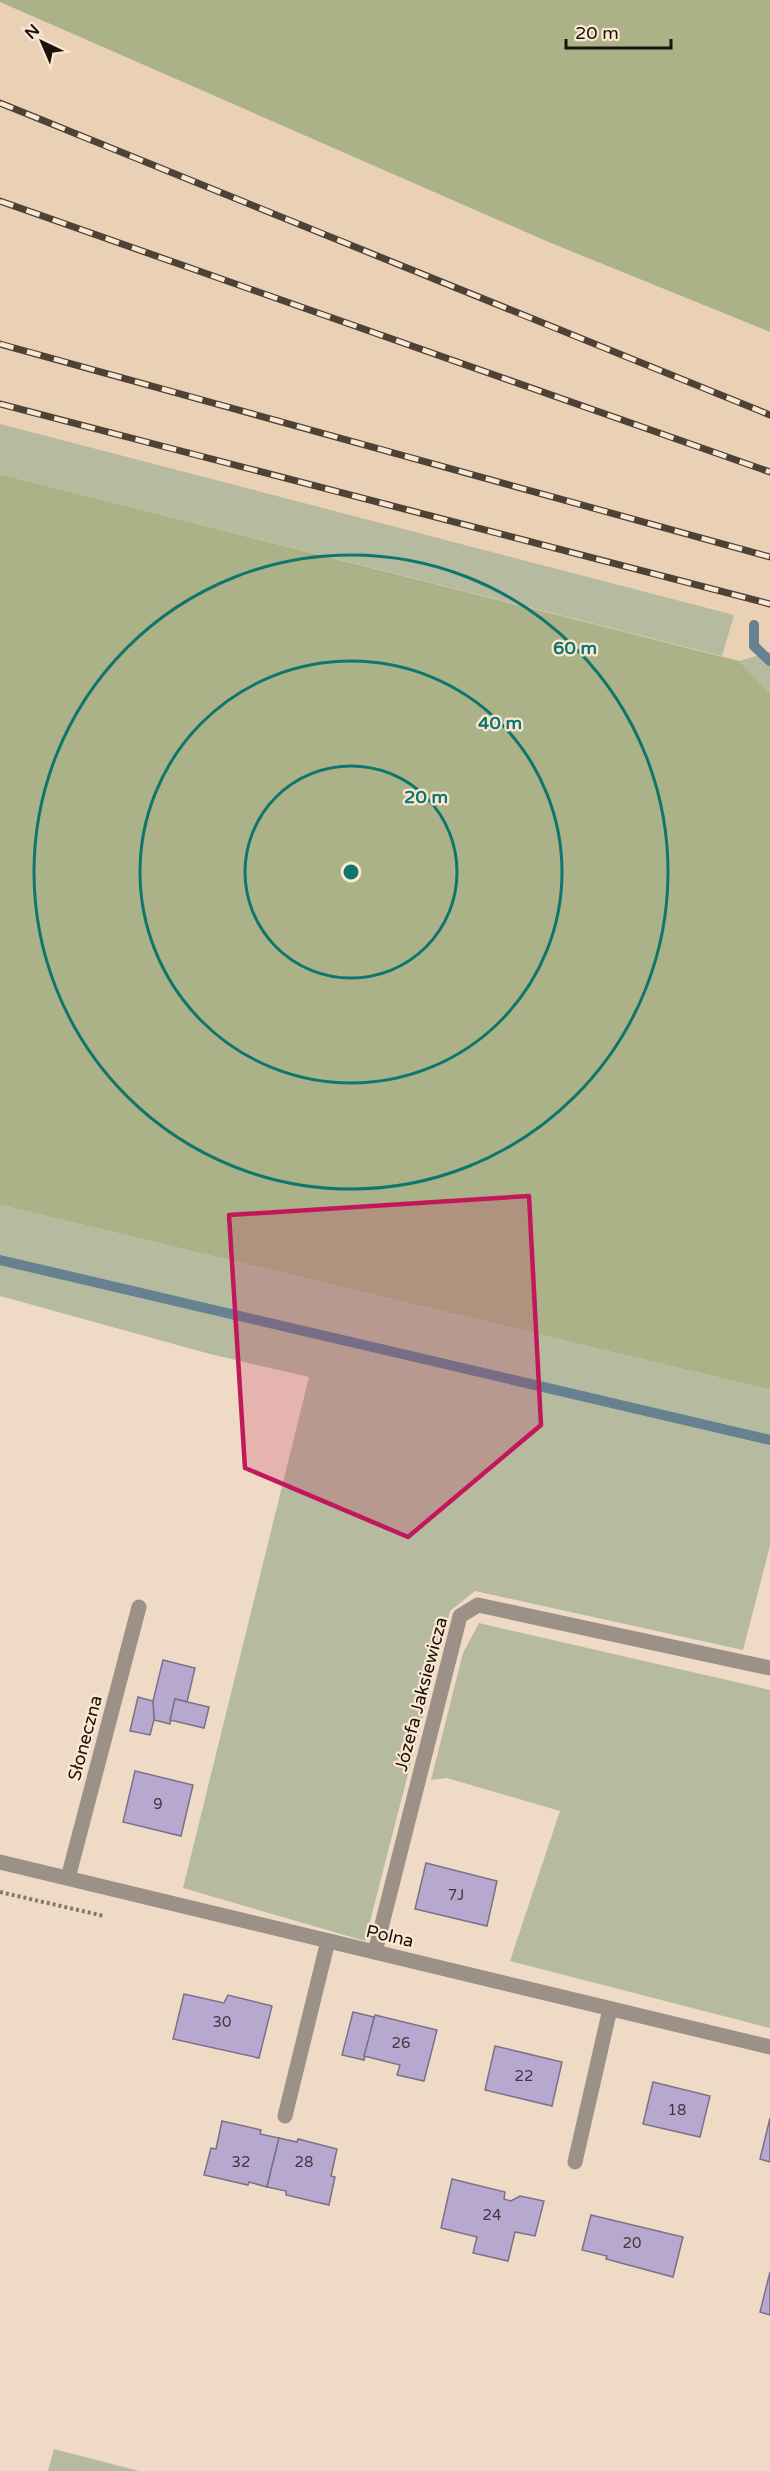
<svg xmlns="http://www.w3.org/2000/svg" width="770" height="2471" viewBox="0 0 770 2471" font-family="'Varela Round',sans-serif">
<rect width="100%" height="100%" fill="#efdbc5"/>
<polygon fill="#ead1b5" points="0,2 546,241 770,332 770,678 0,478"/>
<g fill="#b6ba9e">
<polygon points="0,424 734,615 722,656 0,474"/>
<polygon points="770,652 770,693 739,661"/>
<polygon points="0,1205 770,1390 770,1546 743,1650 475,1591 450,1611 365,1941 183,1888 309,1377 210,1354 0,1296"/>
<polygon points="479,1623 770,1690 770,2028 510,1961 560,1811 447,1778 431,1780 463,1653"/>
<polygon points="54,2449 139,2471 48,2471"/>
</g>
<g fill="#acb288">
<polygon points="0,0 770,0 770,332 546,241 0,2"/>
<polygon points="0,474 739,661 770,693 770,1390 0,1205"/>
</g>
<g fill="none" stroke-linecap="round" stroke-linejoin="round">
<g stroke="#668291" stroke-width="10">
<polyline points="754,625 754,646 770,661"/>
<polyline points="0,1260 770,1440"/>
</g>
</g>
<g fill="#b6a8cf" stroke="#7a7189" stroke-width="1.5">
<polygon points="163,1660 195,1668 187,1702 175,1699 170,1724 154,1720 153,1701"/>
<polygon points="138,1697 153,1701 154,1720 150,1735 130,1731"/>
<polygon points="175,1699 209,1707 204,1728 170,1720"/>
<polygon points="135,1771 193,1785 181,1836 123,1822"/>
<polygon points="426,1863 497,1881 487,1926 415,1909"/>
<polygon points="184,1994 224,2003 228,1995 272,2006 259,2058 173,2039"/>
<polygon points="353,2012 374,2017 364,2060 342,2055"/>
<polygon points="375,2015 437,2030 424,2081 397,2075 400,2065 364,2056"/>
<polygon points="495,2046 562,2062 552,2106 485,2090"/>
<polygon points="653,2082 710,2096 700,2137 643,2124"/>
<polygon points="770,2118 770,2162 760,2159"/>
<polygon points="222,2121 261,2130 260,2134 279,2138 267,2187 249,2182 248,2185 204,2175 211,2148 216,2149"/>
<polygon points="279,2138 297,2142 298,2139 337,2149 331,2176 335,2177 329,2205 286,2195 286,2191 267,2187"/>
<polygon points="452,2179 505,2192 504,2199 511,2201 520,2196 544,2201 535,2236 515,2232 508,2261 473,2253 477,2237 441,2228"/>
<polygon points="591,2215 683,2237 673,2277 606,2259 607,2256 582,2250"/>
<polygon points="770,2272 770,2315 760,2312"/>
</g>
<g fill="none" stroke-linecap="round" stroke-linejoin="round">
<polyline stroke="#847668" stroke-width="4" stroke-dasharray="3 3" stroke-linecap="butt" points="0,1892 104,1916"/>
<g stroke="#9b9189" stroke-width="15">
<polyline points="68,1878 139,1607"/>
<polyline points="285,2116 328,1941"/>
<polyline points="575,2162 610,2009"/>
</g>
<g stroke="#9b9189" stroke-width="15">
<polyline points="0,1862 770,2047"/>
<polyline points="375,1952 460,1616 478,1605 770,1668"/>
</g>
<g stroke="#4c4238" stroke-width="7">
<g id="rail">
<polyline points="0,103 770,415"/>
<polyline points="0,201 770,472"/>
<polyline points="0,344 770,557"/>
<polyline points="0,404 770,604"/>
</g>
</g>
<use href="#rail" stroke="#fce8d2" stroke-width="4.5" stroke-dasharray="14" stroke-linecap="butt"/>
</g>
<path fill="#c2185b" fill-opacity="0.2" stroke="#c2185b" stroke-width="4.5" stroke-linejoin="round" d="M529 1196 541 1425 408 1537 245 1468 229 1215Z"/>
<g fill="none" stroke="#0f766e" stroke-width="3">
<circle cx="351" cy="872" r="106"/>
<circle cx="351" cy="872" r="211"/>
<circle cx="351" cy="872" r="317"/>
</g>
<g text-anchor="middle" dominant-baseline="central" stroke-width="4.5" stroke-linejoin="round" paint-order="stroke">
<g font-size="15" fill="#41383d">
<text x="158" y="1804">9</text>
<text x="456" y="1895">7J</text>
<text x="222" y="2022">30</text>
<text x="401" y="2043">26</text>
<text x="524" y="2076">22</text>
<text x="677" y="2110">18</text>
<text x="241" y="2162">32</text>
<text x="304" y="2162">28</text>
<text x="492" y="2215">24</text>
<text x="632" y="2243">20</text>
</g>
<g font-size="18" fill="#1a130c" stroke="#fce8d2">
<text transform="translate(421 1694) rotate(-75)">Józefa Jaksiewicza</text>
<text transform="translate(85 1738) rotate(-75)">Słoneczna</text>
<text transform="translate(390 1936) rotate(13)">Polna</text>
</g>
</g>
<circle cx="351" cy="872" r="9" fill="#0f766e" stroke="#fce8d2" stroke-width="3"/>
<g font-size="18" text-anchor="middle" font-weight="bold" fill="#0f766e" stroke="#fce8d2" stroke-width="4.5" stroke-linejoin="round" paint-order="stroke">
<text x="575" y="654">60 m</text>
<text x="500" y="729">40 m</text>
<text x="426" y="803">20 m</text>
</g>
<g transform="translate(42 42) rotate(316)" stroke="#fce8d2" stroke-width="4.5" paint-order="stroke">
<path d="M0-4.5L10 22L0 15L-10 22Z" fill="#1a130c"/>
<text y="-9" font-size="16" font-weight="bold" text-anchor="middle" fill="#1a130c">N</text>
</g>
<path d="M566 39v9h105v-9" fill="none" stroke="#1a130c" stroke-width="3"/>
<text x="575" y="39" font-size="18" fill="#1a130c" stroke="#fce8d2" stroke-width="4.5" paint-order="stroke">20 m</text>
</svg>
